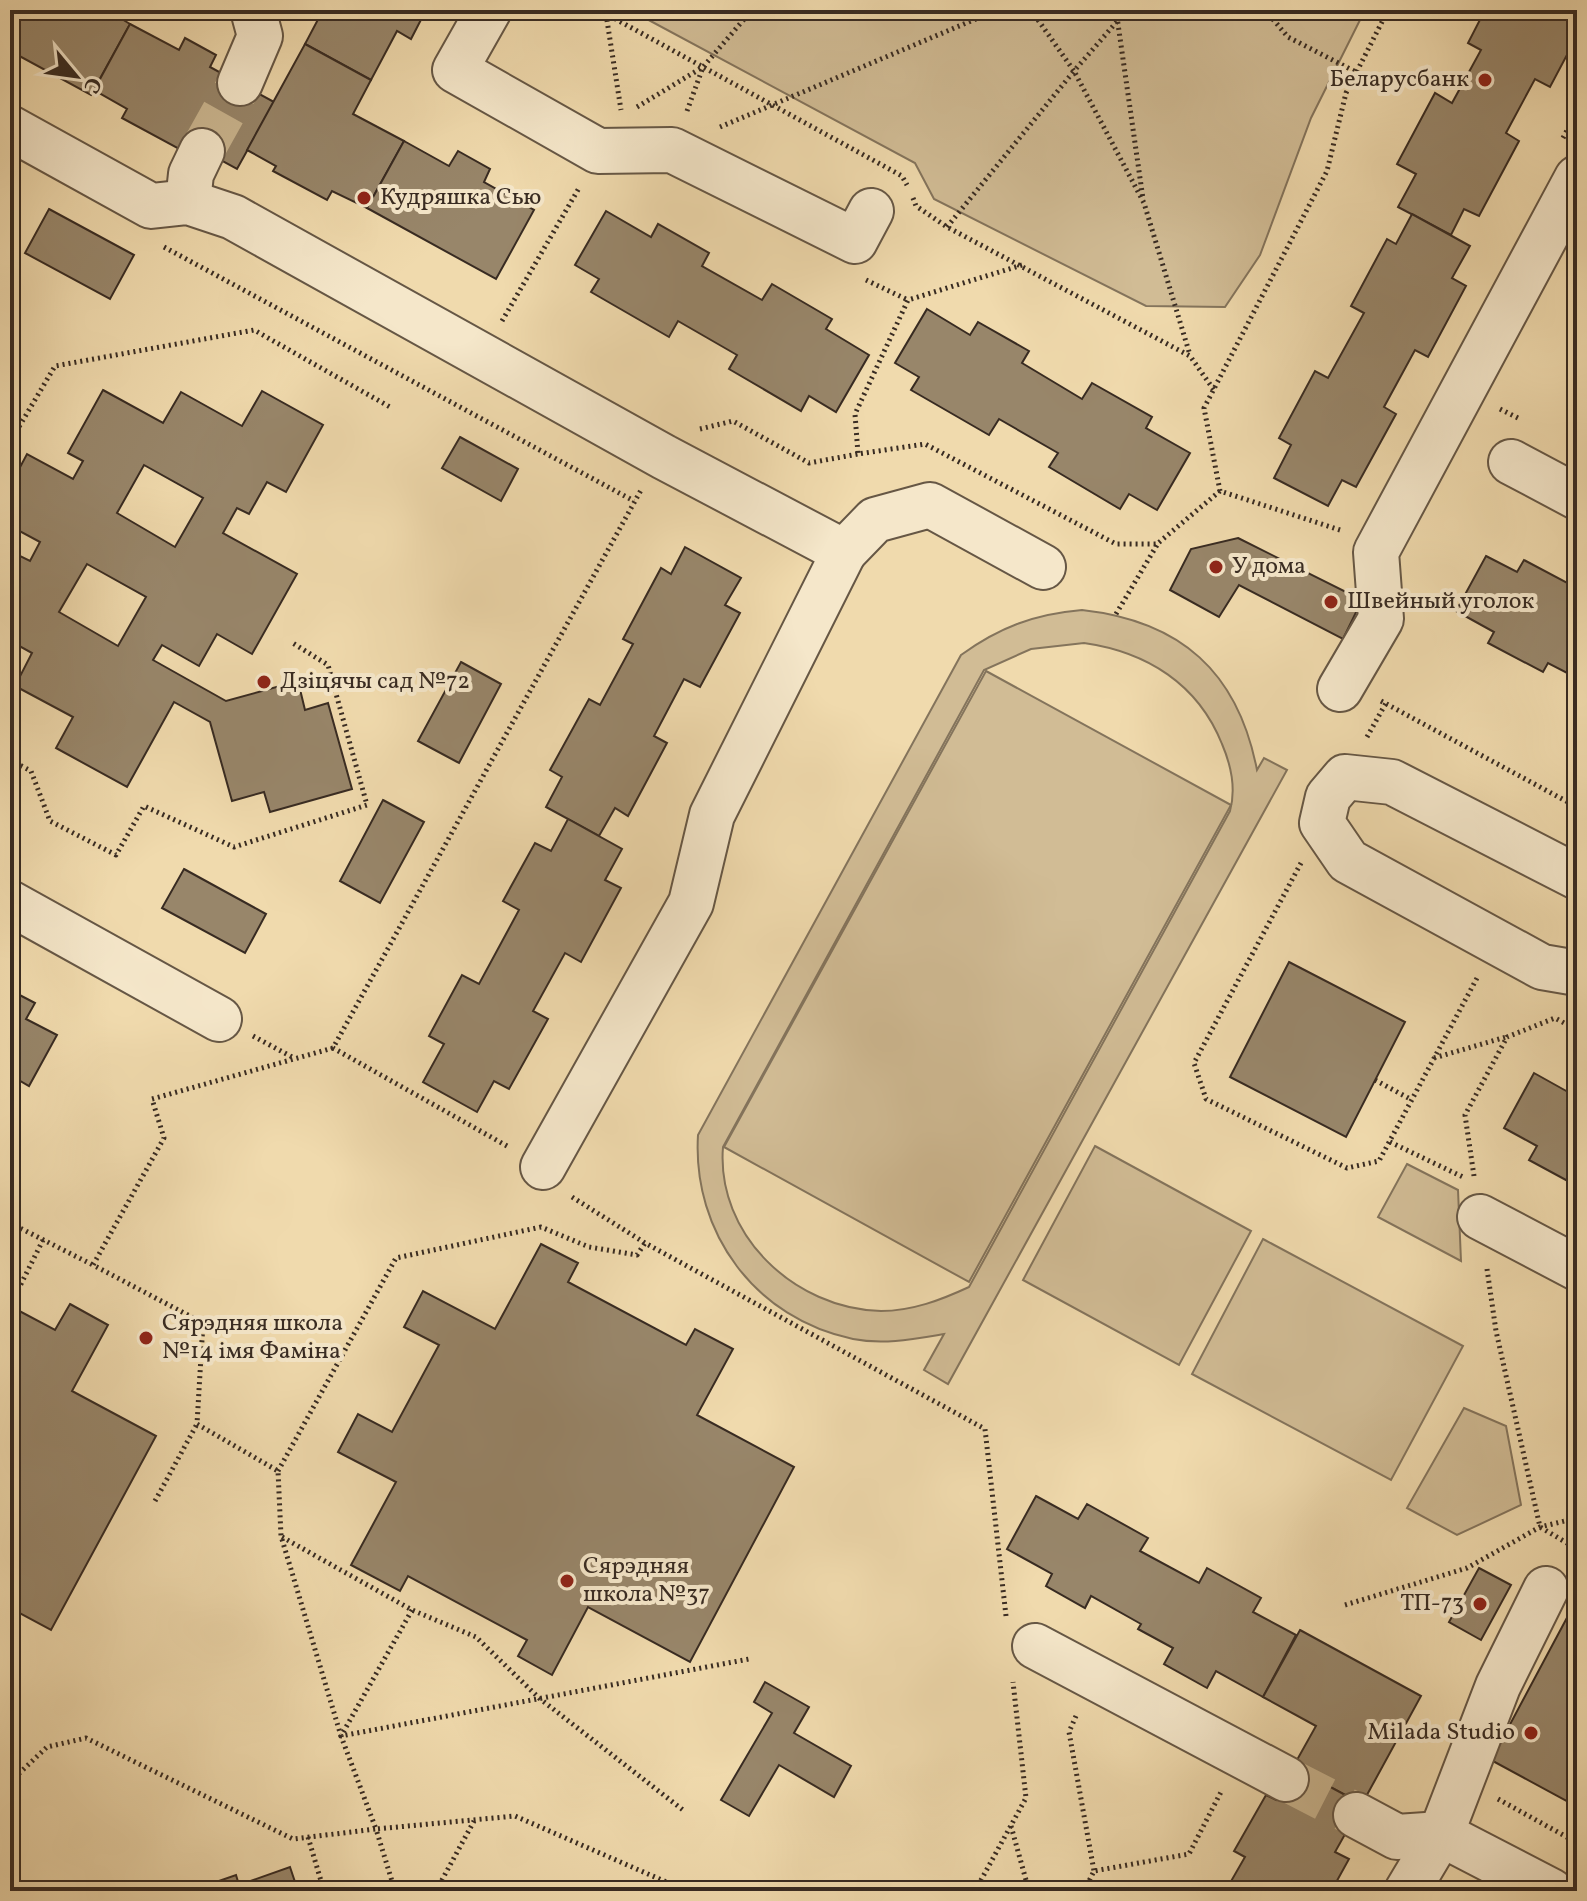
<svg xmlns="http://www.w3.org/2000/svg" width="1587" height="1901" viewBox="0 0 1587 1901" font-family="Vollkorn,serif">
<rect width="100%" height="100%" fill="#f0daad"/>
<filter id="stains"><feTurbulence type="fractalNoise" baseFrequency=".0025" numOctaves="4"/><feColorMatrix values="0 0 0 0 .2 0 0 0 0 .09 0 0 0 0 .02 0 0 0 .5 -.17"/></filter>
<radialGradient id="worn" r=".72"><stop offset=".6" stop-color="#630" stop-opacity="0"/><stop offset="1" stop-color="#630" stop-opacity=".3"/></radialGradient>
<g fill="#d1bc95" stroke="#84745c" stroke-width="2" fill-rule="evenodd">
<polygon points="630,10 1365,10 1311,118 1260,255 1225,307 1146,306 934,199 915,163"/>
<path d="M1082 610C1181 621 1238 672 1257 770L1264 758 1287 770 948 1384 924 1370 944 1334C914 1339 884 1345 853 1339 756 1319 692 1233 698 1135L961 655C1000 627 1035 614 1082 610ZM1084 643C1147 652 1198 684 1222 744 1231 765 1236 789 1230 811L969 1287C941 1300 912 1311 881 1311 794 1309 716 1234 723 1147L984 670 1031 649Z"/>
<polygon points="986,671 1231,805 969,1282 724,1147"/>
<polygon points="1095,1146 1251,1231 1179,1365 1023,1280"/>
<polygon points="1407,1164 1458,1190 1461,1261 1378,1217"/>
<polygon points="1263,1239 1463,1346 1391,1480 1192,1374"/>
<polygon points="1464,1408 1506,1426 1521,1505 1457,1535 1407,1508"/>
</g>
<g fill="#98866a" stroke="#382b22" stroke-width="2" fill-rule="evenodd">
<polygon points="10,10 107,10 130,24 91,95 12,52 16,44 10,41"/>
<polygon points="323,10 426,10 411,39 397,31 371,80 305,44"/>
<polygon points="1485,10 1577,10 1577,36 1550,87 1535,79 1506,133 1519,141 1479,216 1464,209 1451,235 1398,207 1416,174 1397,164 1435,93 1452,103 1481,50 1468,43"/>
<polygon points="130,24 179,50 185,38 216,55 210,67 274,102 237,169 186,141 181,150 122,118 127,109 94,90"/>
<polygon points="305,44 371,80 353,114 404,141 367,208 332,191 327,200 273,171 276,166 247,150"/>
<polygon points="404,141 449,166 458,151 490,169 484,182 534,210 496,279 367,208"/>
<polygon points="49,209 134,255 110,299 25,253"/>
<polygon points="606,211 651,237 658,224 709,253 702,266 762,300 772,284 832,319 826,329 869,355 836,412 809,396 801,411 729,369 737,355 678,321 669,337 591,292 599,279 575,265"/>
<polygon points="1412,214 1470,246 1452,278 1466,286 1428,357 1415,350 1384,407 1396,414 1356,487 1342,480 1328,506 1274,478 1291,445 1279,438 1315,371 1328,378 1364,313 1351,306 1387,239 1396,244"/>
<polygon points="927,309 970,335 978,322 1029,351 1022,363 1082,399 1092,383 1152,417 1146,428 1190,453 1157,510 1129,494 1120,509 1049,467 1058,453 999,419 989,435 911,390 919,377 895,363"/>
<path d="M103 390 163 423 181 392 242 426 262 391 323 425 286 492 267 482 249 514 237 508 223 533 297 574 252 654 217 634 199 666 162 645 153 660 226 701 298 681 305 710 328 703 352 789 270 812 264 792 232 801 210 722 174 702 127 787 56 748 73 717 15 686 32 653 10 641V556L12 552 30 561 40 542 10 526V486L27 454 73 479 83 461 68 453ZM144 465 203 498 175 547 117 513ZM87 564 146 597 118 646 59 612Z"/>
<polygon points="460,437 518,469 501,501 442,468"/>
<polygon points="1238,538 1362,600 1343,639 1239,585 1219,617 1170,590 1191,549"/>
<polygon points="685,547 741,578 725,605 740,613 700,687 684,679 654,736 667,743 628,816 615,808 599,836 546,807 562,777 550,770 589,699 600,705 633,644 623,639 661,568 671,574"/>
<polygon points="1486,556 1517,572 1524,560 1577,588 1577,678 1548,663 1543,672 1488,643 1494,632 1456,611"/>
<polygon points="461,662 501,684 459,763 418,741"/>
<polygon points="383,800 424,822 380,903 340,881"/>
<polygon points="568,819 622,849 605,880 621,888 581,962 565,953 533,1011 548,1019 509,1089 494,1081 477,1112 423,1082 444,1044 429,1036 462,975 479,984 519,910 503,901 535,843 551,851"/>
<polygon points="184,869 266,914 245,953 162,908"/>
<polygon points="1289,962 1405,1022 1346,1137 1230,1077"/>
<polygon points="10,990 35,1003 26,1019 57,1035 29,1086 10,1075"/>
<polygon points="1534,1073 1577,1097 1577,1186 1529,1160 1537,1146 1504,1128"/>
<polygon points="541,1244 578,1263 568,1282 686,1345 695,1329 733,1349 697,1415 794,1467 690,1662 588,1607 552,1675 518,1656 527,1640 408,1576 400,1591 351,1565 396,1482 338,1452 358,1414 392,1432 439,1345 404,1327 423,1291 495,1329"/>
<polygon points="70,1304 108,1325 72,1391 156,1436 51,1630 10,1608 10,1306 55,1330"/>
<polygon points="1036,1496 1078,1519 1087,1504 1148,1538 1140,1551 1199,1583 1207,1568 1261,1598 1253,1612 1296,1635 1263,1697 1216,1671 1207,1688 1164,1664 1173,1648 1138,1629 1141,1624 1091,1596 1085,1608 1046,1586 1052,1574 1007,1549"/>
<polygon points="1479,1568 1511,1585 1481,1640 1449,1622"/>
<polygon points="1577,1599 1577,1795 1572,1804 1491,1760"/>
<polygon points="1300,1630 1421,1696 1362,1804 1293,1767 1316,1726 1263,1697"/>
<polygon points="765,1682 809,1707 794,1733 851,1766 834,1797 779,1765 749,1816 721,1800 772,1713 754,1702"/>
<polygon points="1293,1767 1362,1804 1335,1852 1349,1859 1333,1888 1323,1883 1318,1891 1245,1891 1230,1883 1245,1857 1234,1851 1266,1795 1276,1800"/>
<polygon points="290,1867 298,1891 190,1891 236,1875 239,1885"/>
</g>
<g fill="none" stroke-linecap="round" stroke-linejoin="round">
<g stroke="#cbb791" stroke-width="44" stroke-dasharray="44 22" stroke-linecap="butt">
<polyline points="202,151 240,83"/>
<polyline points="1286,1779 1356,1815"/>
</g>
<g stroke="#665745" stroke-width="48">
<g id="minor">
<polyline points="489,10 455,70 598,151 672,150 855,241 871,211"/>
<polyline points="240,83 260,36 253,10"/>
<polyline points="10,128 151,206 188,202 233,217 664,457 844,552 712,815 691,903 543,1167"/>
<polyline points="188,202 191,174 202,151"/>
<polyline points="1511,462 1577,497"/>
<polyline points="844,552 875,520 930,505 1043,567"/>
<polyline points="1340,689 1381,619 1376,552 1577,178"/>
<polyline points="1577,877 1392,782 1345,777 1328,797 1322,823 1348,861 1542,967 1577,973"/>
<polyline points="10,903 219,1019"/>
<polyline points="1480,1217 1577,1268"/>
<polyline points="1035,1646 1286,1779"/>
<polyline points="1356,1815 1397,1837 1441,1834 1551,1891"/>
<polyline points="1407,1891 1441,1834 1498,1686 1546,1589"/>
</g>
</g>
<g stroke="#382b22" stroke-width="5" stroke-dasharray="2 4" stroke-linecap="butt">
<polyline points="599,10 902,176 907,185"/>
<polyline points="1031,10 1074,71 1127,10"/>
<polyline points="1116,10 1143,199"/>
<polyline points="1265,10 1288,37 1356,72"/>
<polyline points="606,14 621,110"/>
<polyline points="637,107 703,67 752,10"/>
<polyline points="687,111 703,67"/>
<polyline points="720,127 997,10"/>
<polyline points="1563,138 1577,111"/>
<polyline points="913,198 916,206 947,227 1190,356 1214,390"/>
<polyline points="947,227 1074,71 1144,203 1190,355"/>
<polyline points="164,247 634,501"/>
<polyline points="1022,265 908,300 855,414 858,454 925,444 1116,544 1157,544 1220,491"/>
<polyline points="866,280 908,300"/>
<polyline points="502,321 579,188"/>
<polyline points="1500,409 1520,419"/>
<polyline points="700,429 733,421 809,463 858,454"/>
<polyline points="10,442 55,366 254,330 390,407"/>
<polyline points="1340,530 1220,491 1204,408 1327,171 1346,93 1388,10"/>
<polyline points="1116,614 1157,545"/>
<polyline points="1381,701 1577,807"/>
<polyline points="1367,737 1386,703"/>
<polyline points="10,760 31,771 50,821 116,855 144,806 234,847 367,805 328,665 291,642"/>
<polyline points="1301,863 1194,1063 1206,1099 1347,1168 1379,1161 1477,978"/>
<polyline points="253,1036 294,1058"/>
<polyline points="333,1048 152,1099 164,1138 93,1265 203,1323 197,1424 278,1471 281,1536 341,1736 749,1659"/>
<polyline points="1434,1058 1506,1037"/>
<polyline points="1375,1080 1412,1100"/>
<polyline points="1390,1142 1465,1178"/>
<polyline points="507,1146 333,1048 641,490"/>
<polyline points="1474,1176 1465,1115 1507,1037 1555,1018 1577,1030"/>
<polyline points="572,1197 645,1243 985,1429 1006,1616"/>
<polyline points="10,1223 93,1265"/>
<polyline points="1487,1269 1496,1331 1540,1527 1577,1549"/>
<polyline points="10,1306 43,1240"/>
<polyline points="278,1471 396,1258 541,1227 589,1247 637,1255 645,1243"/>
<polyline points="155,1501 197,1424"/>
<polyline points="282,1537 412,1610 476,1637 539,1698 683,1810"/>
<polyline points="1345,1605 1467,1568 1540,1527 1577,1518"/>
<polyline points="412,1610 341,1736 376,1829 515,1816 687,1891"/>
<polyline points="1076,1716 1069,1732 1094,1871"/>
<polyline points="10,1782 47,1747 86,1738 293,1839 376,1829 395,1891"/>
<polyline points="1498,1799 1574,1841 1577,1839"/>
<polyline points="1011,1826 1029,1891"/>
<polyline points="308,1837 324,1891"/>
<polyline points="436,1891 474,1821"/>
<polyline points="975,1891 1026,1798 1013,1682"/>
<polyline points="1084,1891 1094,1871 1189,1854 1222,1790"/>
</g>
<use href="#minor" stroke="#f5e7ca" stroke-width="44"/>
</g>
<g fill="#8f2418" stroke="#f5e7ca" stroke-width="3">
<circle cx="1485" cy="80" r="8"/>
<circle cx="364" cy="198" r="8"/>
<circle cx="1216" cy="567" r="8"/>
<circle cx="1331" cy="602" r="8"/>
<circle cx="264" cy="682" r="8"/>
<circle cx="146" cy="1338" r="8"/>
<circle cx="567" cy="1581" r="8"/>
<circle cx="1480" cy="1604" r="8"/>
<circle cx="1531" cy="1733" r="8"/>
</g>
<g text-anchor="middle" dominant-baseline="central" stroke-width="8" stroke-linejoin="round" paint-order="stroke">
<g font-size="24" fill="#382b22" stroke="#f5e7ca" text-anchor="start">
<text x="1469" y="80" text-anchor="end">Беларусбанк</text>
<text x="380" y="198">Кудряшка Сью</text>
<text x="1232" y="567">У дома</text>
<text x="1347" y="602">Швейный уголок</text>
<text x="280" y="682">Дзіцячы сад №72</text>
<text x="162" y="1324">Сярэдняя школа<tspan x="162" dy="28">№14 імя Фаміна</tspan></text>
<text x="583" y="1567">Сярэдняя<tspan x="583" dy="28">школа №37</tspan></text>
<text x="1464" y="1604" text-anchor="end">ТП-73</text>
<text x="1515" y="1733" text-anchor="end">Milada Studio</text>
</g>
</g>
<rect width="1587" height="1901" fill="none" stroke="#f0daad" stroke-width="40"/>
<rect x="12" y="12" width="1563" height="1877" fill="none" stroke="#382b22" stroke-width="4"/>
<rect x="20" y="20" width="1547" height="1861" fill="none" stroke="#382b22" stroke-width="2"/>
<g transform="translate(76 76) rotate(119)" stroke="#f5e7ca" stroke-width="6" paint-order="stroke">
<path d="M0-6L14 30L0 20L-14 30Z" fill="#382b22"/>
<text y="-12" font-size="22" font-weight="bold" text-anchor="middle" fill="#382b22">С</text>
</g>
<rect width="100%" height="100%" filter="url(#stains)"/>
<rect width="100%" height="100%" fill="url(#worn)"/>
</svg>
